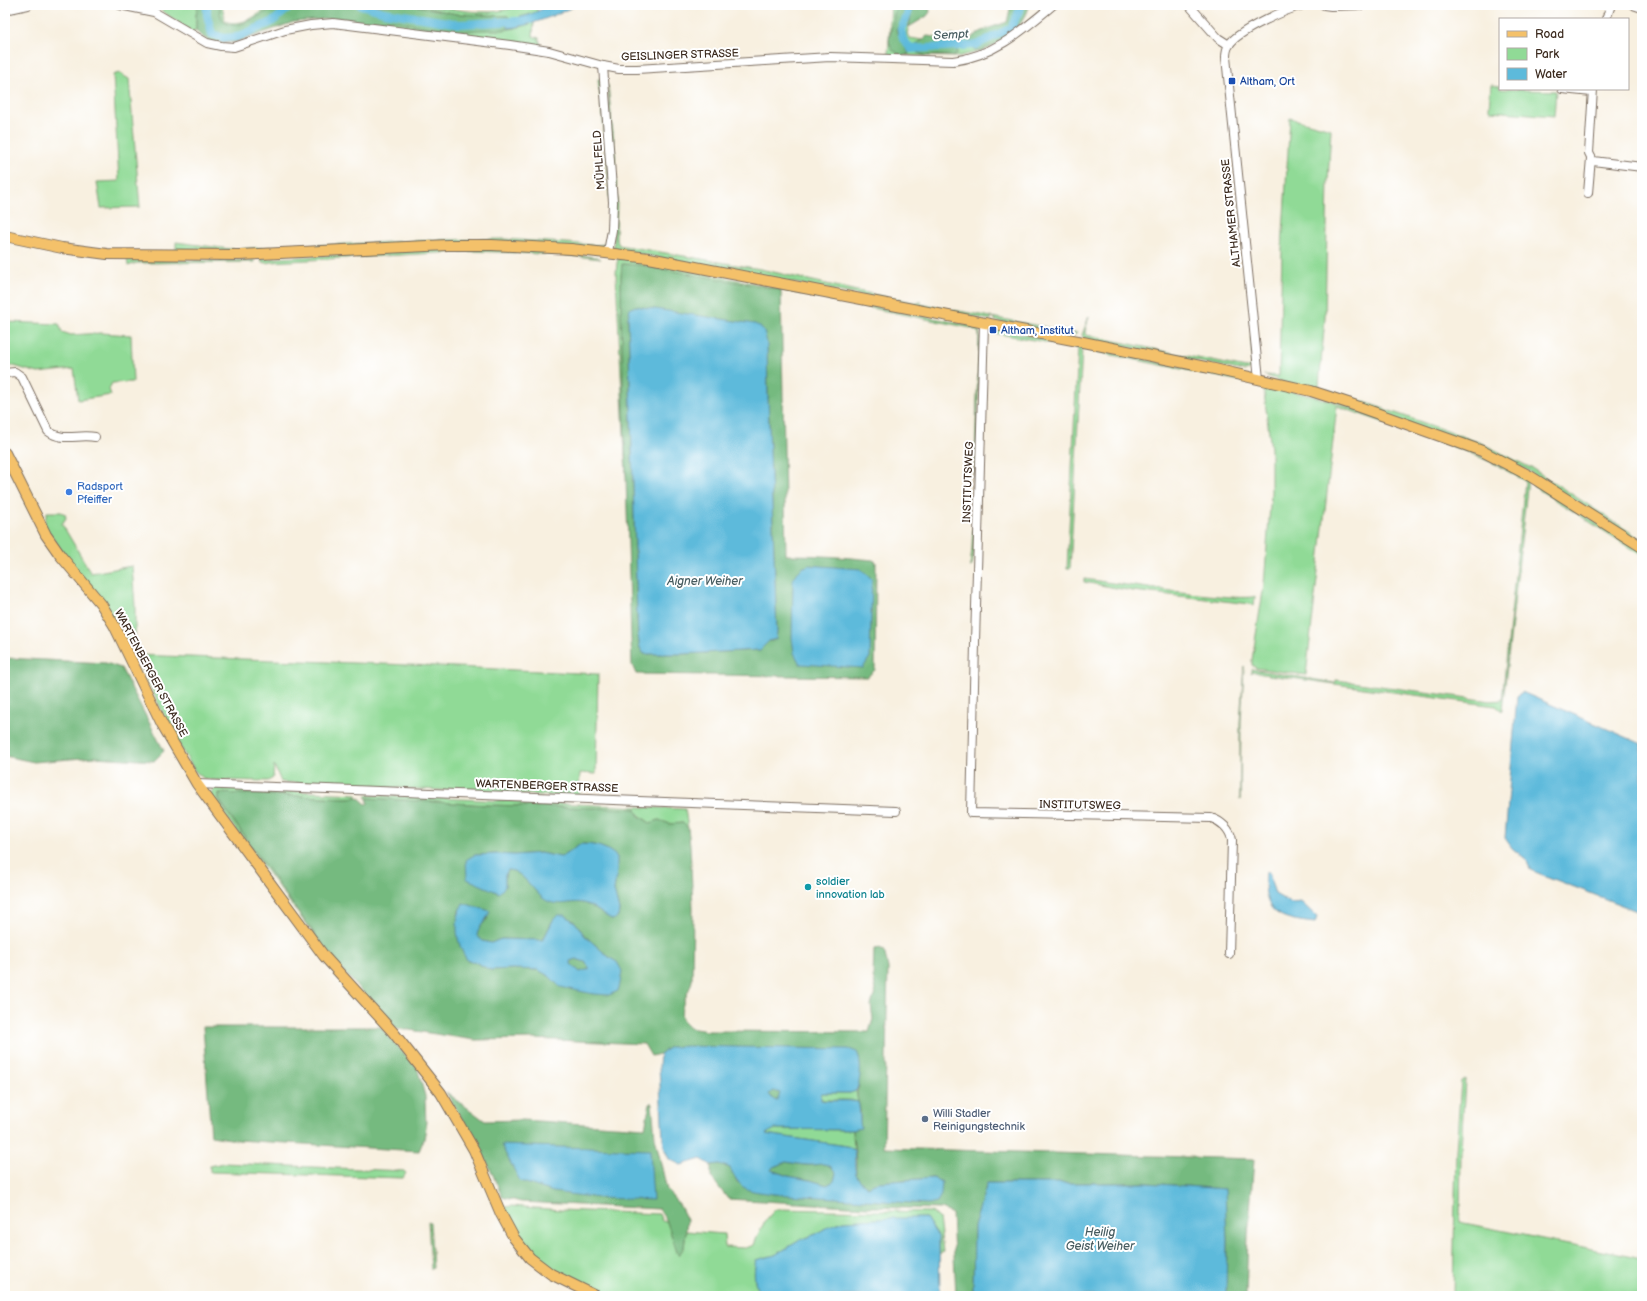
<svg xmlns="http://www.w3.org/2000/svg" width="1647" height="1301" viewBox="0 0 1647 1301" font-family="'Balsamiq Sans',sans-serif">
<rect width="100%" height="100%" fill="#fff"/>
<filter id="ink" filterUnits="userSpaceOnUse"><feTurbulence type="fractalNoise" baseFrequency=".025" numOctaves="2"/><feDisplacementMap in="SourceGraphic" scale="8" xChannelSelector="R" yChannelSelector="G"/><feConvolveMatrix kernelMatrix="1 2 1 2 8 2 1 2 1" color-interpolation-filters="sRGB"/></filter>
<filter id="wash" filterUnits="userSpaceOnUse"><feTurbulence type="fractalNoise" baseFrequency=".012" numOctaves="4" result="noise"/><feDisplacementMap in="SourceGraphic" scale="16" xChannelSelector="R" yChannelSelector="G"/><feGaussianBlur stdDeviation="0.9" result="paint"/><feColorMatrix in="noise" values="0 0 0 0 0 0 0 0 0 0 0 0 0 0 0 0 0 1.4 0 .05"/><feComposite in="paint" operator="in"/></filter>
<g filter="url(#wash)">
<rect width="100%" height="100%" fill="#f8f0e0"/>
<g fill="#90da96" stroke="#66825a">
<polygon points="152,5 198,5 196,15 196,30 192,32 162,11 159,6"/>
<path d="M220 5H222L225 21C240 28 260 14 271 5H277C260 16 218 44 220 5Z"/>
<path d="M413 5C439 5 464 13 490 12 506 11 521 5 535 5L538 12 510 20 508 16 457 14Z"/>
<polygon points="891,5 896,5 896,7 889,41 892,50 909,54 896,30 905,18 906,5 913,5 907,34 910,38 922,40 915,46 917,52 922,55 957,54 959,39 971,39 970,41 983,51 956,57 888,55"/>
<path d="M390 20C409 22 429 24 449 26 478 29 507 34 534 22L533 36 539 38 541 46 490 38 365 22Z"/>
<polygon points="119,73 129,79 140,207 101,208 97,182 119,181 113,75"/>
<path d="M598 79H600L612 206 606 246 603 248 236 252 191 249 176 251V242L230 249 436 240 504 239 596 245 604 244C618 222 601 110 598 79Z"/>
<polygon points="608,85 615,153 617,198 616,238 619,245 760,269 857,291 918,303 921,301 921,304 1077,333 1073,336 995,321 995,318 991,317 991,320 614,249"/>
<polygon points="1491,85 1500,86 1500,89 1556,91 1554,116 1491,111 1489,107"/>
<polygon points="1290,118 1331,129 1328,181 1325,318 1319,386 1481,443 1533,469 1642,540 1642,543 1525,469 1264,375 1279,376 1282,248"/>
<polygon points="441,249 540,250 596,257 601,259 565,255 474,251 271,262 266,263 262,262 261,259"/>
<path d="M127 258C170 261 212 261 254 260L255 262 137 263 128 266Z"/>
<path d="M625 258 974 326C980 329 980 333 980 339L974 552 972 566 970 567 972 549 979 334 977 331 971 328 781 290 640 265 622 264 621 277V315L626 475 616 274 617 263 618 259Z"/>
<polygon points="1089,316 1085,332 1086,335 1246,368 1249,367 1252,360 1251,336 1253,366 1249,370 1244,371 1084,338 1082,335"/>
<polygon points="7,322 59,324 62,332 71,335 101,333 131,335 133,382 112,383 109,389 111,395 78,400 74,369 38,373 14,366 5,366 5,327"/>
<polygon points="997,329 1250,381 1255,384 1082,349 1070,569 1067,569 1078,348 989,332"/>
<polygon points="1266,385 1328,400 1462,447 1528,479 1502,711 1496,706 1488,705 1262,674 1252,671 1251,673 1251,669 1335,683 1336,680 1490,701 1502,700 1525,481 1495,464 1468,452 1337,406 1306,675 1256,668 1252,665 1252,660 1264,585 1271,493 1271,449 1264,393 1264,386"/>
<polygon points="1534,484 1642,551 1642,555 1533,486"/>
<polygon points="47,512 61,512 65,514 66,518 62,524 91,573 132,566 135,606 135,646 130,646 120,628 66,557 44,525"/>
<path d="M1084 579C1106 582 1245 603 1255 596L1254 606 1251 604 1133 591 1084 582Z"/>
<polygon points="135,655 437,666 598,674 596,774 580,773 579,797 281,782 274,765 273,778 268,781 211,780 203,778 195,771 176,740"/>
<polygon points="1244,666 1241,722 1240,800 1240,723"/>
<polygon points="215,788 356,794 358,797 347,798 219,793 219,801 283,891 339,967 325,950 211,796 211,794"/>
<polygon points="368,795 685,809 688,828 683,823 670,824 659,820 650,823 638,814 635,809 487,805 367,798 366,797"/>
<polygon points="1465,1079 1461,1149 1460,1222 1642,1259 1642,1296 1453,1296 1456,1151 1461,1081"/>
<polygon points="856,1091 858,1102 851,1100 821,1100 821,1093 850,1093"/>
<polygon points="775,1129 853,1130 854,1150 847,1146 765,1134"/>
<polygon points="223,1163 404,1171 406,1173 403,1178 210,1172 210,1166"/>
<path d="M511 1206 561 1210 659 1214 662 1221 667 1222 678 1255 684 1248 686 1231 724 1234 725 1247 746 1248 754 1245C759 1231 764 1220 776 1209L932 1212 939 1218 943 1252 940 1255 939 1238 926 1218 844 1221 829 1226 816 1234 802 1239 775 1255 756 1260C753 1272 754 1286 761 1296H605L549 1268 530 1251 521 1240 505 1210 506 1207Z"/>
<polygon points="428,1221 430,1222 433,1268 431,1270"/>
</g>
<g fill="#74ba7f" stroke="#58724e" fill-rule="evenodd">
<path d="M198 5H220C218 44 260 16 277 5H413L457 14 508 16 516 28 503 30H481L460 32 425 27 390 20 365 22 338 18 294 22 237 42 224 43 210 42 200 35 196 30V15Z"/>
<polygon points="896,5 906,5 905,18 896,30 909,54 903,56 892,50 889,41"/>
<polygon points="913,5 929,5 930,12 927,16 909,27"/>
<path d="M1011 5H1029C1028 23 999 45 983 50 981 51 977 50 974 50L970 40C980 29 994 27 1007 22Z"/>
<path d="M953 34 959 38 957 54 953 57C942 53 927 59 917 52L915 46 927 36 943 38Z"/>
<path d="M622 264 640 265 781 290 786 555C815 555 844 557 873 560L876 562 875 670 867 677 636 674 632 665 631 640 621 315V277ZM628 318 767 343 768 397 777 632 773 641H769L760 650 683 654H644L640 648 638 636 637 614Z"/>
<polygon points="5,658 106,663 121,668 164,751 154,761 95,757 34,762 5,756"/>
<path d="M219 793 347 798 358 797 366 804 368 803 367 798 487 805 636 809 638 815 650 823 659 820 670 824 683 823 688 828 690 845 693 908 692 981C689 993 677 1009 683 1021 684 1024 688 1026 689 1028L707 1031 869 1032 873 1019 871 1005 876 990 873 976 874 949 879 948 884 950 888 968 884 1148 1254 1159 1248 1236 1246 1296H1226L1227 1241 1224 1189 1147 1183H987L974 1227 973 1296H956L952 1214 942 1209 866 1207 728 1199 711 1177V1165L719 1164 730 1168 737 1182 773 1194 942 1182 933 1178 878 1182 868 1187C854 1178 856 1175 856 1160 855 1150 853 1140 853 1130L860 1128C859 1121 861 1114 860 1109 858 1100 855 1094 859 1086L670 1047 660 1054 651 1056 644 1044 533 1039 475 1040 396 1028 339 967 283 891 219 800ZM581 844C595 844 607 847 617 857L614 890 619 910 618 917 613 919C603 916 595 907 586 904 574 899 558 908 544 898 532 891 523 870 508 870L505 875V887L474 855 497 854 514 855 540 853 561 857ZM459 910 488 918 478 929 477 937 483 941 491 943 501 939 543 940 553 920 565 915 576 923 584 935 610 958 617 962 560 987 549 976 538 970 513 969 490 970 477 963 467 960C459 940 455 933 459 910Z"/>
<polygon points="576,959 585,962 589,967 589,969 580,972 571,964 570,961"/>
<polygon points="203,1027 380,1027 417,1067 425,1096 426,1127 424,1139 419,1151 237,1140 211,1136"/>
<polygon points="774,1091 780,1093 777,1100 772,1098 768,1093"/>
<polygon points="446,1092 485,1121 522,1120 645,1128 650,1103 652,1103 655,1137 667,1190 680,1206 687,1220 684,1248 678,1255 667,1222 659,1209 521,1202 502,1197 491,1170"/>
<path d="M786 1162C793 1163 801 1165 808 1165 820 1166 827 1159 836 1173L834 1181 827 1185 810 1180 788 1176 771 1170 773 1167Z"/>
</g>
<g fill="#5dbadb" stroke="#4c727c" fill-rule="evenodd">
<path d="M551 5H577C558 14 529 27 508 28V20L529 15Z"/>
<path d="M635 306 755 324C764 328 765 333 767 343L768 397 777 632 776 639 769 641 760 650 683 654H644L640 648 638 636 637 614 628 317 630 309Z"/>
<polygon points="809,565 861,569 872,579 870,657 863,668 800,664 794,653 792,638 793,577 802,568"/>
<polygon points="1522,692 1642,744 1642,913 1530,870 1527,860 1512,848 1505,838 1517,696"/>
<path d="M581 844C595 844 607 847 617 857V872L614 890 619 910 618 917 613 920C604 916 595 907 586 904 572 899 558 909 544 899 533 891 522 870 508 870L505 875V887L499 893 467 879 466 860 474 855 497 854 514 855 540 853 561 857Z"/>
<path d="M1266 872 1269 873 1275 894 1291 903 1301 902 1317 917 1315 923C1279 919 1261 914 1266 872Z"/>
<path d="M463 903 490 911C487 921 478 926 477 936L483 941 491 943 501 939 543 940 553 920 558 915H565L576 923 584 935 610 958 617 962 622 971 620 984 618 991 609 995 593 994 560 987 549 976 538 970 513 969 490 970 477 963 467 960C456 943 453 923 463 903ZM576 959 585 962 589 967V969L580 972 571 964 570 961Z"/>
<path d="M687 1046 849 1049 857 1052C862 1062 861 1081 856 1091L850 1093H821V1100C833 1102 846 1099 858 1102 861 1111 859 1119 861 1128L853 1130 775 1129 766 1134 847 1146 854 1150C857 1168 850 1175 868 1187L878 1182 933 1178 942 1182 941 1195 937 1202 928 1204 773 1194C748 1190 742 1193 730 1168L719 1164 711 1165 701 1159 681 1165 669 1159 665 1150 663 1140 659 1066 660 1054 670 1047ZM774 1091 780 1093 777 1100 772 1098 769 1094ZM786 1162C793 1163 801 1165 808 1165 820 1166 827 1159 836 1173L834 1181 827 1185 810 1180 788 1176 771 1170 773 1167Z"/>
<polygon points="501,1145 650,1150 653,1200 599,1198 553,1192 520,1181"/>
<polygon points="987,1183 1147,1183 1225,1189 1227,1241 1226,1296 973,1296 974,1227"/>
<path d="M895 1218H926L939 1238 940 1296H761C754 1286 753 1272 756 1260L775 1255 802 1239 816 1234 829 1226 844 1221Z"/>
</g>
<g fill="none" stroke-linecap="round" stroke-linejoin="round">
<g stroke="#5dbadb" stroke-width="8">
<polyline points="207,5 207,15 212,34 224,38 237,37 272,22 293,5"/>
<polyline points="360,5 384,12 460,24 519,21"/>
<polyline points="907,5 908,14 901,29 903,39 911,49 976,45 1011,28 1022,5"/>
</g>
</g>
</g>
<g filter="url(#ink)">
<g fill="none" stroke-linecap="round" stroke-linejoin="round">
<g stroke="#7d6f62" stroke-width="10">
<g id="minor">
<path d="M120 5 154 12 207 43 221 46 234 47 285 30 311 25 333 23 510 45 549 51 603 66 619 69H637L830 57 953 61C994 56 1023 30 1053 5"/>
<polyline points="1189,5 1218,38 1229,45"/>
<polyline points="1324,5 1331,6 1362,5"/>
<polyline points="1633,5 1642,8"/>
<polyline points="5,10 28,5"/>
<polyline points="1606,19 1611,5"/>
<polyline points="603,66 613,202 612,230 608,252"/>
<polyline points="1562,89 1592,92"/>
<polyline points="1593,89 1589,153 1593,161 1642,167"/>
<polyline points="1588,193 1591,158"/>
<path d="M5 373 15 372 22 377 48 431C62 442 78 434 95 437"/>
<path d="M1259 379 1226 57C1226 53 1227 48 1229 45 1237 31 1287 9 1303 5"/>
<polyline points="975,642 984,323"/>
<path d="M975 644 971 813 1211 818C1221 821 1230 829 1232 840L1229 954"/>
<polyline points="197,784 896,811"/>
</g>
</g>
<g stroke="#7d6f62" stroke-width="12">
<g id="major">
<polyline points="5,236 62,248 107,254 239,255 448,245 492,245 571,249 649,258 1078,341 1210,368 1311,391 1348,403 1482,451 1530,476 1642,547"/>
<polyline points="5,453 46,535 60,555 101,604 114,625 162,724 197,784 324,956 393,1032 441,1093 474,1150 501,1214 514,1238 530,1258 551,1274 596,1296"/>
</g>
</g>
<use href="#minor" stroke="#fff" stroke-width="8"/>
<use href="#major" stroke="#f4c16a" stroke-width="10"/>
</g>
</g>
<g fill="#1a4fb4" stroke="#fff" stroke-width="1.5">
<rect x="1228" y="77" width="8" height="8" rx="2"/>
<rect x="989" y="326" width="8" height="8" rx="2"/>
</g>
<circle fill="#3f7fe0" stroke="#fff" stroke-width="1.5" cx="69" cy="492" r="4"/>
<circle fill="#0f9aa8" stroke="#fff" stroke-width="1.5" cx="808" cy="887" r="4"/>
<circle fill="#5c6f8a" stroke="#fff" stroke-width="1.5" cx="925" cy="1119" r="4"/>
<g text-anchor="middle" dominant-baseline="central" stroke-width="4" stroke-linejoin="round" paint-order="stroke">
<g font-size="11" fill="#3b2a1e" stroke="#fff">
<text transform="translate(680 55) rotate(-2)">GEISLINGER STRASSE</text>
<text transform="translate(599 160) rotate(-94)">MÜHLFELD</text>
<text transform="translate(1231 213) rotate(-96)">ALTHAMER STRASSE</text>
<text transform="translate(968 482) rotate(-88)">INSTITUTSWEG</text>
<text transform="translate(151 673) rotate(62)">WARTENBERGER STRASSE</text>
<text transform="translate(547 786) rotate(2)">WARTENBERGER STRASSE</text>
<text transform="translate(1080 805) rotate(1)">INSTITUTSWEG</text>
</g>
<g font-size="11" fill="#164399" stroke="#fff" text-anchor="start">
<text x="1240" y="81">Altham, Ort</text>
<text x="1001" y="330">Altham, Institut</text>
</g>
<g font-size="11" fill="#366cbe" stroke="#fff" text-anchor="start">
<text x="77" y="486">Radsport<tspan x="77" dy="13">Pfeiffer</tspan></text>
</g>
<g font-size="11" fill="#0d838f" stroke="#fff" text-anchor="start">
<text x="816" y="881">soldier<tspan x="816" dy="13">innovation lab</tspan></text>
</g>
<g font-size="11" fill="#4e5e75" stroke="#fff" text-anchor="start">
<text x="933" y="1113">Willi Stadler<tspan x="933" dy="13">Reinigungstechnik</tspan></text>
</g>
<g font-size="12" font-style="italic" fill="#475c60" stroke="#fff">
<text transform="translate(951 35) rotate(-3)">Sempt</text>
<text x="705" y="581">Aigner Weiher</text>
<text x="1100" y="1232">Heilig<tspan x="1100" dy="14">Geist Weiher</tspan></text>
</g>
</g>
<rect width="1647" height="1301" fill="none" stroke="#fff" stroke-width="20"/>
<rect x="1499" y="18" width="130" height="72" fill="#ffffff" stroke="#b1aaa5"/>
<rect x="1507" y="31" width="20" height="6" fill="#f4c16a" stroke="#b1aaa5"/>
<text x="1535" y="38" font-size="12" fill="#3b2a1e">Road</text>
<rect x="1507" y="48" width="20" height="12" fill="#90da96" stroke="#b1aaa5"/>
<text x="1535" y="58" font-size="12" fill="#3b2a1e">Park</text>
<rect x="1507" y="68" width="20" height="12" fill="#5dbadb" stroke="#b1aaa5"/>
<text x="1535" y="78" font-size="12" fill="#3b2a1e">Water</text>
</svg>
